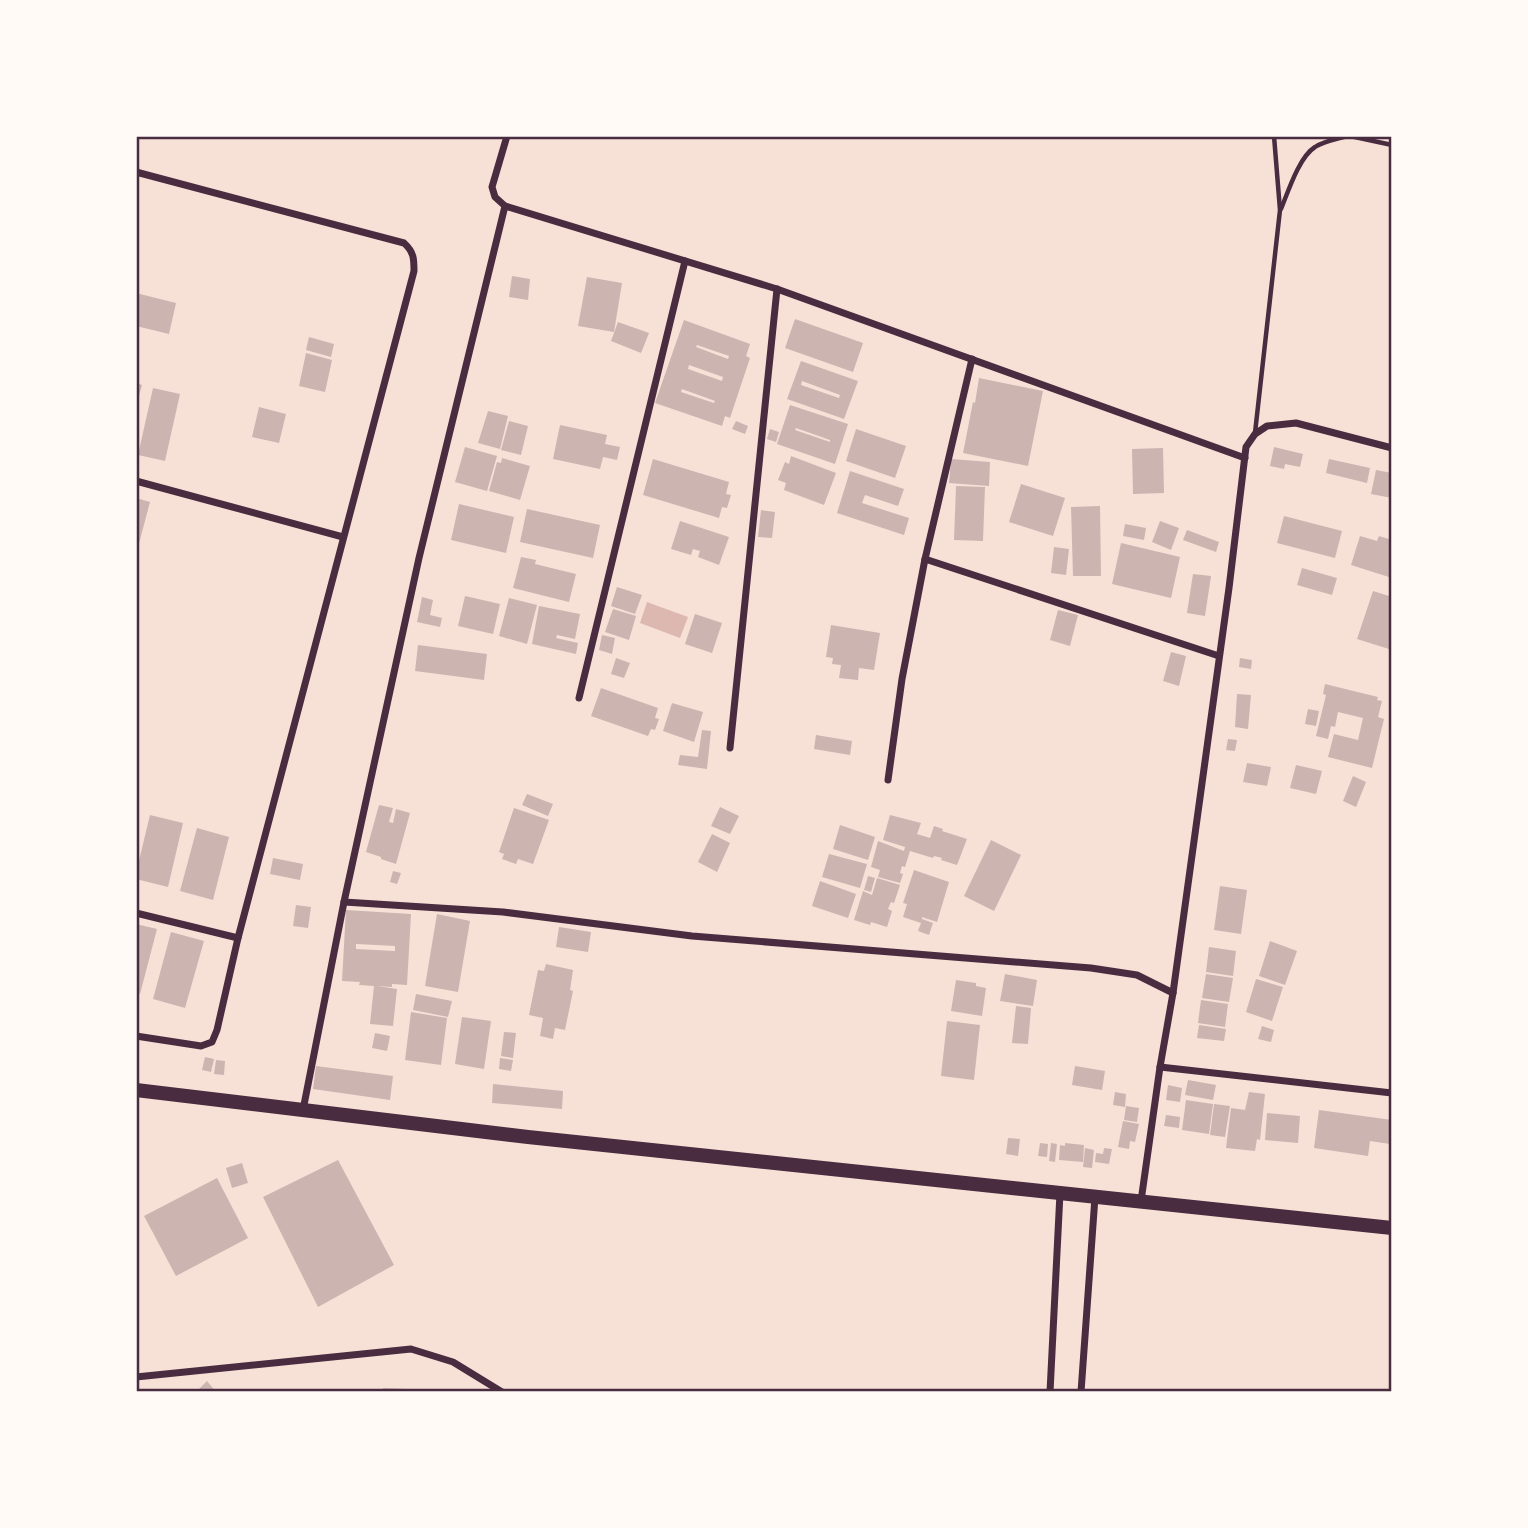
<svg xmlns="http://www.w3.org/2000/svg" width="1528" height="1528" viewBox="0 0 1528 1528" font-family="Helvetica,sans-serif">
<rect width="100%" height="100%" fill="#f7e1d7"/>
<polygon fill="#dcb8b0" points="647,602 688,617 680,638 640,623"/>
<g fill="#ccb4b1" fill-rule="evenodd">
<polygon points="512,276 530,279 528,300 509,297"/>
<polygon points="587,277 622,283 614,332 578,326"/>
<polygon points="136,293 176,303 169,334 136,326"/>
<polygon points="795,319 863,343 853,372 785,348"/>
<path d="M684 320 750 344 746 356 750 358 730 418 725 416 722 426 655 403ZM697 345 729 356 728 359 696 347ZM689 365 723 377 722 381 688 369ZM682 389 715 401 714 403 681 392Z"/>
<polygon points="618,322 649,333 641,353 611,341"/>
<polygon points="309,337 334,344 331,357 306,350"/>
<polygon points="306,353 332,360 325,392 299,386"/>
<path d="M801 361 858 381 844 419 787 399ZM802 381 840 395 839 398 801 385Z"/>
<polygon points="979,378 1043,391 1028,466 963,453 973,402 975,403"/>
<polygon points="136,383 142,385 137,403 136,402"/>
<polygon points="153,388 180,394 165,461 138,455"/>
<path d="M790 405 848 424 835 464 777 444ZM796 428 830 440V442L795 430Z"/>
<polygon points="259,407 286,414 279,443 252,437"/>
<polygon points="488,411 508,416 500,449 478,443"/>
<polygon points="509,421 528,426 521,455 501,450"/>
<polygon points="736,421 748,426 745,434 732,429"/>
<polygon points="560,425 607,435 605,444 620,447 617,460 603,457 600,469 553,459"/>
<polygon points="770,429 779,432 776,442 767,439"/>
<polygon points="856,429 906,446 895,478 846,461"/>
<polygon points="465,447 497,456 487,491 455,482"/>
<polygon points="1274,447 1303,454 1300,467 1285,464 1284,469 1270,466"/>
<polygon points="1163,448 1164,493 1133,494 1132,449"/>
<polygon points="791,456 836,473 824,505 784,490 786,483 778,480 785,462 789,464"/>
<polygon points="502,458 530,466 520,500 489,491 497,462 501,463"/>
<polygon points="653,459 729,482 726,494 731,495 727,508 722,507 719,518 643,495"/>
<polygon points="951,459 990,462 989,486 949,483"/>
<polygon points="1329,459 1370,468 1367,483 1326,473"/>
<polygon points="1376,470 1392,473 1392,498 1371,494"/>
<polygon points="850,471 904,489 898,506 865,495 862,503 909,518 904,535 837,513"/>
<polygon points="1021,484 1065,498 1053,536 1009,522"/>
<polygon points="956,486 985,487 983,541 954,540"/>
<polygon points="136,498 150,502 137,551 136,551"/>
<polygon points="459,504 514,517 506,553 451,540"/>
<polygon points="1100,506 1101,576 1073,576 1071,507"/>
<polygon points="527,509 600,525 593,558 520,542"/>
<polygon points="761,510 775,512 772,538 758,537"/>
<polygon points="1284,516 1342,531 1335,558 1277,543"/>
<polygon points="680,521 729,537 719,565 698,557 700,551 693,549 691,555 671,549"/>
<polygon points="1160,521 1179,528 1171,550 1152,542"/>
<polygon points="1125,524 1146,528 1144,540 1123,536"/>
<polygon points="1187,530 1219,542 1216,552 1183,540"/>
<polygon points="1360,536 1377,541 1379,536 1392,540 1392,578 1351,565"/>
<polygon points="1121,543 1180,557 1171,598 1112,584"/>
<polygon points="1054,547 1069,549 1066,575 1051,573"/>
<polygon points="521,557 536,560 535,564 576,574 569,602 513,588"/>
<polygon points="1302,568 1337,578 1332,595 1297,585"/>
<polygon points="1193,574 1211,576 1205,616 1187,613"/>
<polygon points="617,587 642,595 635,614 611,606"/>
<polygon points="1373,591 1392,597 1392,650 1357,639"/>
<polygon points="465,596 500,604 493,634 458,626"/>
<polygon points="422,597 433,600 430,615 442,618 440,627 417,622"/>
<polygon points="509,598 537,605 527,644 499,636"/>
<polygon points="539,606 580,614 575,639 557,635 556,638 578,643 576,654 532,644"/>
<polygon points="613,609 636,616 629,640 605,632"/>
<polygon points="1058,610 1078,615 1070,646 1050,640"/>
<polygon points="695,614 722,623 712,653 685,644"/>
<polygon points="831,625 880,633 874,670 859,668 858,680 839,678 841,665 832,664 833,658 826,657"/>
<polygon points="602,635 615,638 612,654 599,650"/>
<polygon points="418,645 487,654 484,680 415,671"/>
<polygon points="1171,652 1186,656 1179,686 1163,681"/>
<polygon points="616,658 630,663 624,678 611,674"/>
<polygon points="1240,658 1252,660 1251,669 1239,667"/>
<polygon points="1325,684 1378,697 1377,700 1382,701 1378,717 1384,719 1372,768 1328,757 1334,734 1358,740 1363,718 1338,712 1335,727 1331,726 1328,739 1316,736 1326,695 1323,694"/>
<polygon points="601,688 658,708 655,718 659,719 655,730 651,729 648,736 591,716"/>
<polygon points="1237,694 1251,695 1248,729 1235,727"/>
<polygon points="672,703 703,712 694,742 663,731"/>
<polygon points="1308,709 1319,711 1316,726 1305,724"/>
<polygon points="702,730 711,731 707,769 678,765 680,755 698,757"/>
<polygon points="816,735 852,741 850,755 814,749"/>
<polygon points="1228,739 1237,740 1235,751 1226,750"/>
<polygon points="1247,763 1271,767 1267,786 1243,782"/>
<polygon points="1296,765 1322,771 1316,794 1290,788"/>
<polygon points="1353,776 1366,782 1356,807 1343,801"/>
<polygon points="527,794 553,804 548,816 522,805"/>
<polygon points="379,805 393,808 389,822 393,823 396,809 410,813 396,864 381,859 381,857 366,852"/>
<polygon points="720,807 739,816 730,834 711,826"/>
<polygon points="514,808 549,820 533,864 518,859 516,864 502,859 504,854 499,852"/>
<polygon points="150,815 183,823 168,887 136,879 136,873"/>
<polygon points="890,815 921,823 917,834 930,838 934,826 943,829 942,831 967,839 957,865 941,860 942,858 934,856 933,858 910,851 905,867 902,866 900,873 903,874 900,883 878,877 880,870 871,867 878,841 904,851 905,847 883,840"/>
<polygon points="840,825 875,837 868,860 833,849"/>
<polygon points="197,828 229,837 213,900 180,891"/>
<polygon points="712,834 730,843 717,872 698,862"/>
<polygon points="991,840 1021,855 994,911 964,896"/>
<polygon points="829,854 867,864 860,888 822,877"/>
<polygon points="273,858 303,864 300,880 270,874"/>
<polygon points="914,870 949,882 937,922 922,917 922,919 933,923 929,935 918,931 921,923 903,917 907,904 903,903"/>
<polygon points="393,871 401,873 397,884 390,882"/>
<polygon points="868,876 875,878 871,892 864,890"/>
<polygon points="877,878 900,885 894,903 891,902 888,909 892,911 887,927 871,922 870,925 854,920 863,891 872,895"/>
<polygon points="820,881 856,894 848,918 812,906"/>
<polygon points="1220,886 1247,890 1241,934 1214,930"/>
<polygon points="296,905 311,907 308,928 293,926"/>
<path d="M346 910 411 914 407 985 392 984V987L377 986 397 989 393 1026 370 1024 374 986 359 985 360 982 342 981ZM356 944 395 946V951L356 949Z"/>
<polygon points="437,914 470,921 458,992 425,986"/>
<polygon points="136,924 157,929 140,994 136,993"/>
<polygon points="559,927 591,932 588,952 556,947"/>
<polygon points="171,932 204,941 185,1008 153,999"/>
<polygon points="1270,941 1297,951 1285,985 1259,976"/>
<polygon points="1209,947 1236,951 1233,976 1206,972"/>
<polygon points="546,964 573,970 570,990 573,991 565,1030 555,1028 553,1039 540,1036 543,1018 529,1015 538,970 544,971"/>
<polygon points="1005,974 1037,980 1033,1006 1000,1001"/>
<polygon points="1206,974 1233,978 1229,1002 1202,998"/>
<polygon points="1256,979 1283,987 1272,1021 1246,1012"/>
<polygon points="956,980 976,983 976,986 986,988 982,1016 951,1011"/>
<polygon points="416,994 452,1001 448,1017 413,1010"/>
<polygon points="1201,1000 1228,1004 1225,1027 1198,1023"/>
<polygon points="1016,1006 1031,1008 1028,1044 1012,1043"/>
<polygon points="411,1012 447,1018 441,1065 405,1060"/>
<polygon points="462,1017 491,1021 484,1069 455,1064"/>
<polygon points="947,1021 980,1025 974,1080 941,1076"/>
<polygon points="1199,1025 1226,1029 1224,1041 1197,1038"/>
<polygon points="1262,1026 1274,1030 1271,1042 1258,1039"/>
<polygon points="504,1032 516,1033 513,1058 501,1056"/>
<polygon points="375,1033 390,1036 387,1051 372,1048"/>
<polygon points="205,1057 214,1059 211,1072 202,1070"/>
<polygon points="500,1058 513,1060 511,1071 499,1069"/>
<polygon points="216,1060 225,1061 224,1075 214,1074"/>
<polygon points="316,1066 393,1076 390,1100 313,1089"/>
<polygon points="1075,1066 1105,1071 1102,1090 1072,1085"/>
<polygon points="1188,1080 1216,1085 1213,1100 1185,1095"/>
<polygon points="493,1084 563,1091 562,1109 492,1103"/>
<polygon points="1168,1085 1182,1088 1180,1102 1166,1100"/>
<polygon points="1115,1092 1126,1094 1125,1107 1113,1105"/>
<polygon points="1249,1092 1265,1094 1260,1140 1257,1139 1255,1151 1226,1148 1231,1108 1245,1110"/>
<polygon points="1186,1100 1213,1104 1209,1134 1182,1130"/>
<polygon points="1214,1104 1230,1106 1225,1137 1210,1135"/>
<polygon points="1126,1106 1139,1108 1137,1122 1124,1120"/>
<polygon points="1319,1110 1392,1120 1390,1144 1370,1141 1368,1156 1314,1148"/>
<polygon points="1267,1113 1300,1116 1298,1143 1265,1140"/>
<polygon points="1166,1115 1180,1117 1179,1128 1164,1126"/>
<polygon points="1123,1121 1139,1124 1135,1142 1130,1141 1129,1149 1118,1147"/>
<polygon points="1008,1138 1020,1139 1018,1156 1006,1154"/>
<polygon points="1040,1143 1048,1144 1047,1157 1038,1156"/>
<polygon points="1051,1143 1057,1144 1055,1162 1049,1161"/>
<polygon points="1065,1143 1084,1145 1083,1162 1059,1160 1060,1145 1065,1146"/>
<polygon points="1085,1148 1094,1150 1092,1168 1083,1167"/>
<polygon points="1104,1148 1112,1149 1109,1164 1095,1162 1096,1153 1103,1154"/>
<polygon points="338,1160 394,1265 318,1307 263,1197"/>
<polygon points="242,1163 248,1183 232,1188 226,1168"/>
<polygon points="217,1178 248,1238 176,1276 144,1216"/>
<polygon points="207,1381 216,1392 196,1392"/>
<polygon points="383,1388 407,1389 407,1392 383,1392"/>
</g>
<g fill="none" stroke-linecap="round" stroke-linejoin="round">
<g stroke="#4a2c40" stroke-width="4.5">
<polyline points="1350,136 1392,145"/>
<path d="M1281 209C1288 192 1299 157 1315 147 1324 141 1337 139 1347 136"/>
<polyline points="1255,433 1280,210 1274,136"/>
</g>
<g stroke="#4a2c40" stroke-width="7">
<polyline points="507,136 492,187 495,197 505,206 777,289 1245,458"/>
<path d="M136 172 404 243C414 252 414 259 414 271L238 938 217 1030 212 1042 201 1046 136 1036"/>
<polyline points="136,481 343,537"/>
<polyline points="925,559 1219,656"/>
<polyline points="579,698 685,261"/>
<polyline points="730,748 777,289"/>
<polyline points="888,780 902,679 925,559 972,359"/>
<polyline points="344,902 503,912 692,936 1091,968 1137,975 1173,993"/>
<polyline points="136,913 238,938"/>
<polyline points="1160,1067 1392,1093"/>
<polyline points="303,1110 344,902 419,558 505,206"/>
<polyline points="1141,1201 1160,1067 1173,993 1229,588 1246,447 1255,434 1267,426 1296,423 1392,448"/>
<polyline points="136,1377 411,1349 453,1362 502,1392"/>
<polyline points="1050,1392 1060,1193"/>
<polyline points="1081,1392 1095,1197"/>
</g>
<polyline stroke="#4a2c40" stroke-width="14" points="136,1090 528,1137 1392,1228"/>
</g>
<rect width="1528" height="1528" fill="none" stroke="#fffaf5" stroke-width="276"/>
<rect x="138" y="138" width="1252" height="1252" fill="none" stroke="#4a2c40" stroke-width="2.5"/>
</svg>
